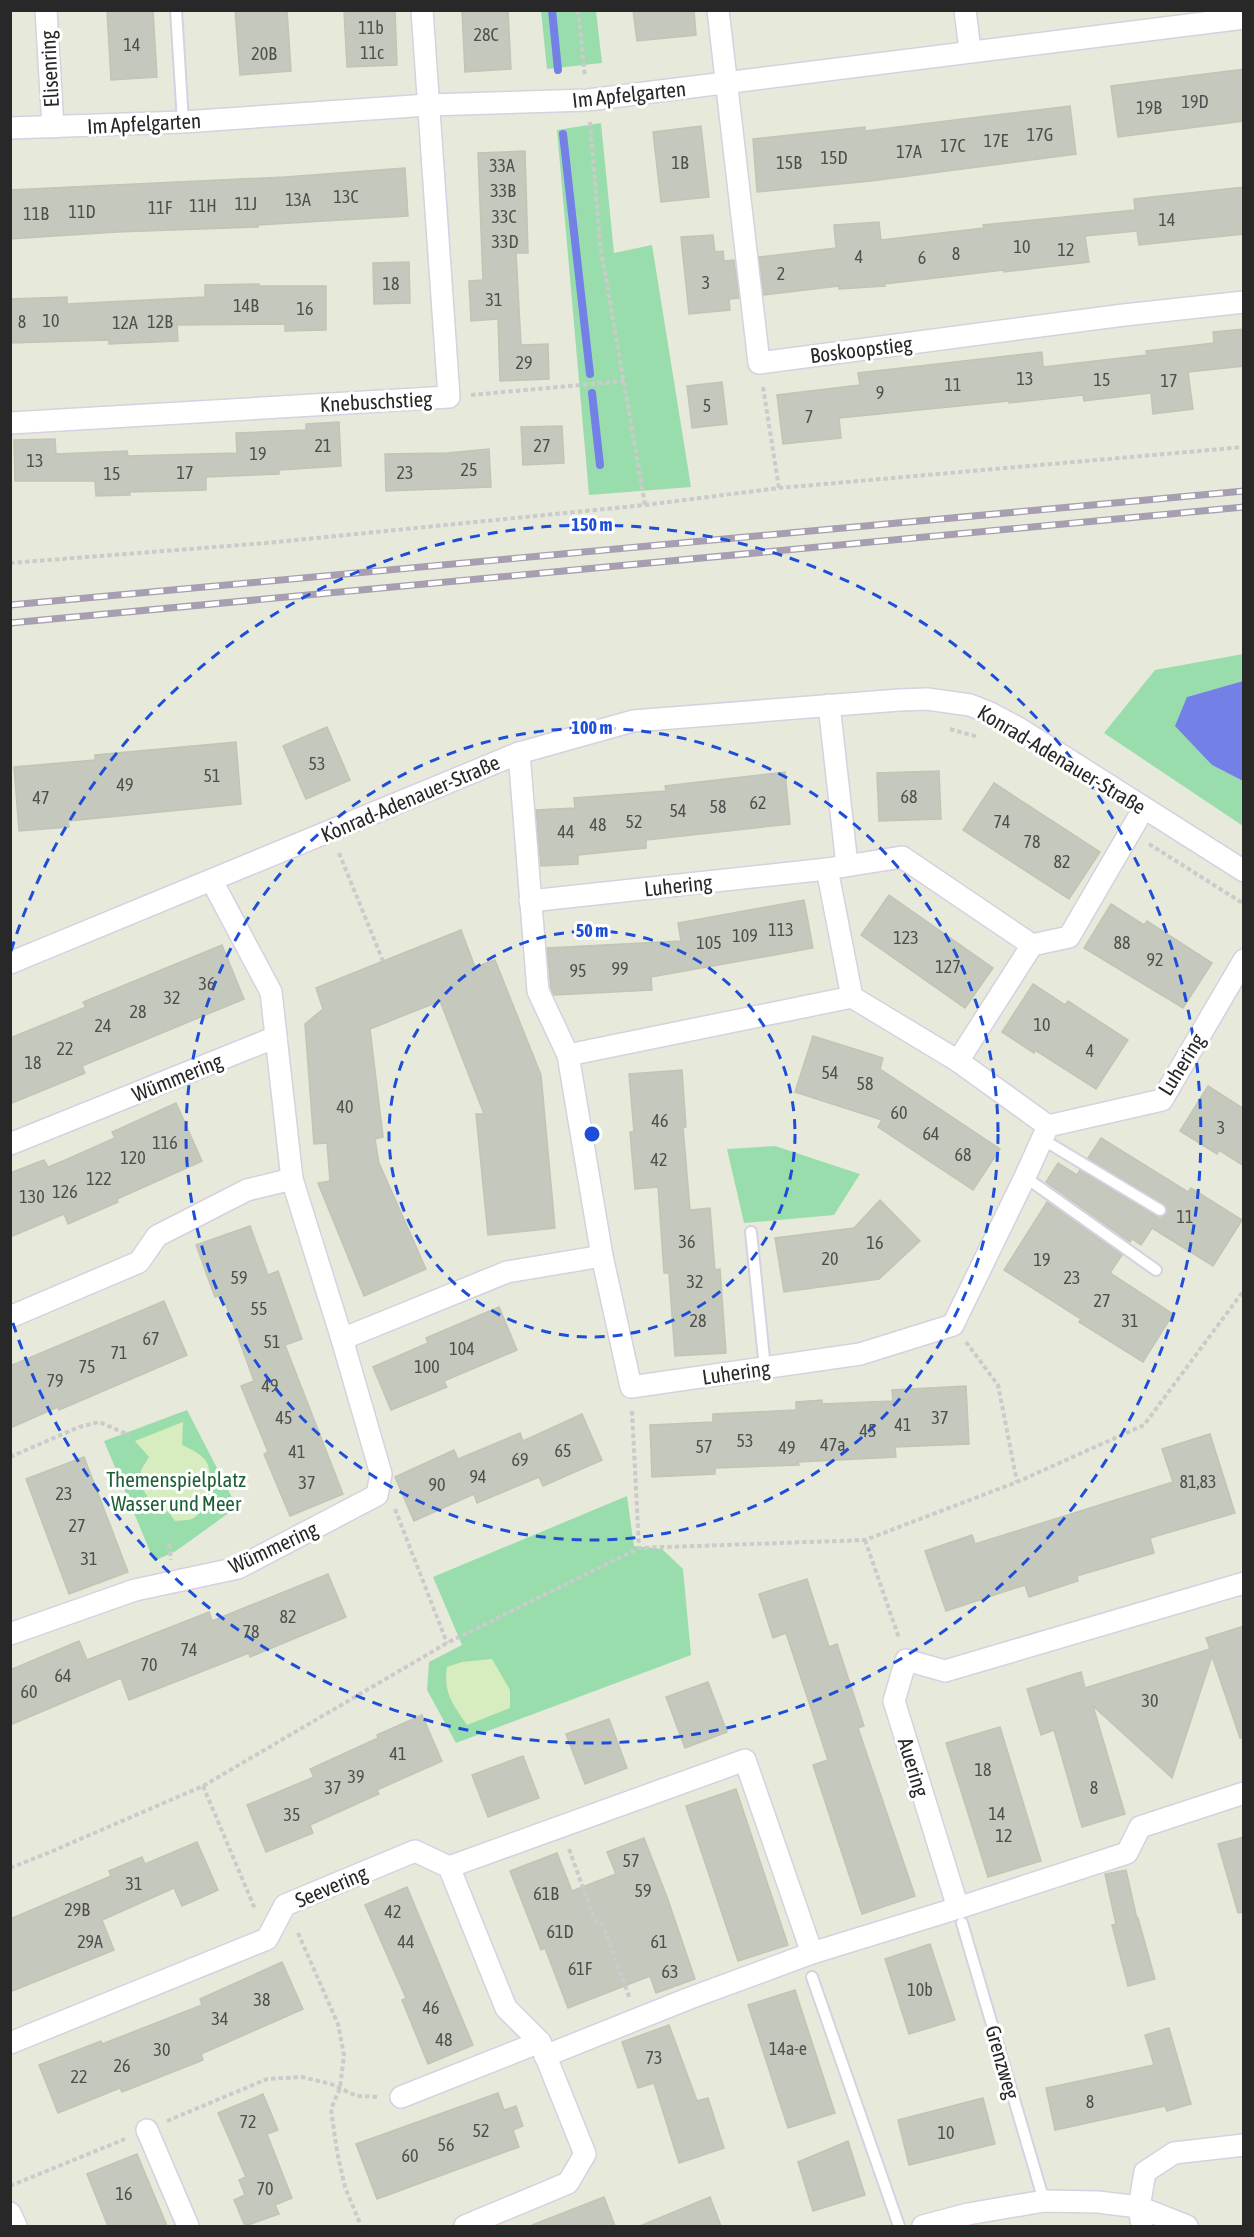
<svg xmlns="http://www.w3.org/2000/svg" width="1254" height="2237" viewBox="0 0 1254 2237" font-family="'Asap Condensed',sans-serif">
<rect width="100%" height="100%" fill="#e7eada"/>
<g fill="#9addac">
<polygon points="541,11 596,11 602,63 547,69"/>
<polygon points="601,123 614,253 652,245 691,487 589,495 557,130"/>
<polygon points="1243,654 1243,681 1187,697 1212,765 1243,781 1243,826 1104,733 1155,670"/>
<polygon points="775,1146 860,1174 834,1215 744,1223 727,1149"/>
<polygon points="187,1410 237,1507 176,1551 154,1561 104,1441"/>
<polygon points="627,1496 634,1546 662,1549 683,1569 691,1655 456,1743 427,1690 429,1662 462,1645 433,1577"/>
</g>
<g fill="#d8edbf">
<path d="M183 1422 182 1445C191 1449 204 1455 208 1465 213 1482 208 1508 194 1518 189 1521 181 1520 175 1521L168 1511 159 1514 142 1488 141 1470 149 1457 135 1441Z"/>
<path d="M492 1659 510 1690V1708L467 1725C453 1704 443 1693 447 1667L462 1662Z"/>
</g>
<polygon fill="#7381e6" points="1243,681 1244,681 1243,781 1212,765 1175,726 1187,697"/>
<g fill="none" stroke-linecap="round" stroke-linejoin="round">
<g stroke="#7381e6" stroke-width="8">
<polyline points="552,10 558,70"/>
<polyline points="563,134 590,374"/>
<polyline points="592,393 600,465"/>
</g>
</g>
<g fill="#c5c8bd" stroke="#c1c5b4" stroke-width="1.5">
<polygon points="107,10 153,10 157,77 111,80"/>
<polygon points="235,10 287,10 291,71 240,75"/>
<polygon points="344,10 395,10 397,65 347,67"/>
<polygon points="462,10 508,10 511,69 465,72"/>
<polygon points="633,10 694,10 696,35 637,41"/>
<polygon points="1244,69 1244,121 1118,137 1111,86"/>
<polygon points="1070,106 1076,154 871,181 757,192 753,139 865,127 865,131"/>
<polygon points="701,126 709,197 661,202 653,132"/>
<polygon points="525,151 528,253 516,253 521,345 548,344 549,379 500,381 498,319 471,321 469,281 483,280 478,153"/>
<polygon points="405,168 408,216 258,225 258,227 117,232 10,239 10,190 285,177"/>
<polygon points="1244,187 1244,234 1139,245 1137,231 1085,236 1089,262 1004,272 1004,270 884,284 885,286 839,289 839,286 764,295 759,257 836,248 834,225 879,222 881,240 984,228 983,225 1135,210 1134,199"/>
<polygon points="713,235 715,252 723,251 724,261 734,260 739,298 729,299 730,310 689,314 681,237"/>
<polygon points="409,262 410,303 374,304 373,263"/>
<polygon points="259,284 259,286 326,286 326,330 285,331 285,324 177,325 178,341 109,344 109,340 10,343 10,299 67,297 67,304 205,297 205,285"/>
<polygon points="1244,329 1244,366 1188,372 1193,409 1153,414 1151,393 1084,401 1083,395 1009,403 1009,401 839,418 841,438 783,444 777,395 860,385 858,373 1042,352 1043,367 1147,355 1146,351 1214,343 1213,332"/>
<polygon points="722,382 727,424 692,428 687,386"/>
<polygon points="339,422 341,466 279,470 279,474 206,477 206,490 129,492 130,495 96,496 95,481 15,481 14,440 55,439 56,454 127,451 128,456 237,453 236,433 306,430 306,424"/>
<polygon points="562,426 564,463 523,465 521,427"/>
<polygon points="489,449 491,487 386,491 385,454 447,453"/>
<polygon points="327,727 350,780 306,799 283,746"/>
<polygon points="236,742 241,804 68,821 69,827 19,831 14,767 95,760 95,755"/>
<polygon points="939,771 941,819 879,821 877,773"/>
<polygon points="785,772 790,824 646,840 646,848 578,855 578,864 541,866 536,810 575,808 574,798 666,791 665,786"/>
<polygon points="994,783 1100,852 1069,899 963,830"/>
<polygon points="889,895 993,968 965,1008 861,935"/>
<polygon points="804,900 813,948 651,977 652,990 554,995 551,988 547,948 681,941 678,923"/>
<polygon points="1111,904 1144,925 1147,921 1212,963 1183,1008 1084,948"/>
<polygon points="461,930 475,967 495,960 541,1075 555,1228 488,1235 476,1114 484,1114 440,1001 370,1029 383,1137 375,1139 379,1163 426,1269 364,1296 318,1183 330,1181 327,1143 314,1144 305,1024 323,1009 316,988"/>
<polygon points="222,945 244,999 82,1066 85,1073 10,1104 10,1038 86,1007 83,1002"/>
<polygon points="1033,984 1065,1005 1068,1001 1128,1040 1096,1089 1035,1050 1034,1053 1002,1032"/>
<polygon points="813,1036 883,1058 880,1069 1000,1149 973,1190 878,1127 882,1120 795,1092"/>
<polygon points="682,1070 686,1127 683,1127 690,1210 710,1208 715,1270 720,1269 726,1353 675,1356 669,1273 664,1273 658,1187 635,1189 630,1132 634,1132 629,1074"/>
<polygon points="1208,1086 1244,1109 1244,1166 1219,1150 1217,1154 1180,1131"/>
<polygon points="176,1103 202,1161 117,1199 118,1202 68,1224 64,1214 10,1237 10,1173 44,1160 48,1167 63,1161 115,1138 112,1132"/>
<polygon points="1101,1138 1188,1192 1191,1188 1242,1220 1213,1266 1152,1228 1141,1245 1132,1239 1130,1242 1046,1182 1058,1163 1077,1175 1080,1170 1156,1216 1164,1216 1167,1210 1164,1204 1088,1158"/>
<polygon points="880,1200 920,1241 879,1279 784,1292 775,1238 854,1228"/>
<polygon points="1047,1202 1122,1255 1110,1273 1173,1314 1143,1362 1079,1322 1081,1319 1004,1270"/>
<polygon points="250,1226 268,1275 278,1271 302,1339 285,1345 343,1494 290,1516 264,1454 268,1452 241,1386 254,1381 222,1294 215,1297 196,1245"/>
<polygon points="164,1301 187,1355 59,1410 58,1407 10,1428 10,1366"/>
<polygon points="499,1307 517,1350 444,1381 447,1387 391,1410 373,1367 428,1343 426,1338"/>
<polygon points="966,1386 969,1444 895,1447 896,1457 798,1462 799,1465 715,1468 715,1474 652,1477 650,1425 713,1422 713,1414 796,1410 796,1402 822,1400 822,1404 893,1401 892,1390"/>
<polygon points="582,1414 602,1460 543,1486 539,1477 477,1503 474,1494 414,1521 395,1477 454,1450 458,1459 520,1433 523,1441"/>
<polygon points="1210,1434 1235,1513 1150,1538 1154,1553 1077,1576 1078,1581 1029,1597 1025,1585 946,1611 925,1551 972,1535 975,1544 1173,1482 1162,1449"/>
<polygon points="84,1457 128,1572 69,1594 26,1479"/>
<polygon points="328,1574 346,1617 250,1657 249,1653 129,1700 121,1678 10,1725 10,1670 79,1641 87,1660 209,1612 212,1621"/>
<polygon points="807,1579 829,1647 837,1644 864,1726 858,1728 915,1896 862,1914 813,1765 828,1760 786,1633 773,1638 759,1594"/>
<polygon points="1244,1626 1244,1738 1240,1738 1212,1656 1172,1778 1093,1706 1125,1814 1082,1827 1054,1730 1041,1735 1027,1689 1081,1672 1085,1688 1210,1649 1206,1638"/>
<polygon points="708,1682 727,1732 685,1748 666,1697"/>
<polygon points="422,1715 442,1761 377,1790 379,1794 310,1825 313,1833 266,1852 247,1805 314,1777 310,1769 378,1738 377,1735"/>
<polygon points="609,1719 627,1768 585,1784 566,1734"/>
<polygon points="1000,1727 1041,1861 988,1877 946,1743"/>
<polygon points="523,1756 539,1798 488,1817 472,1775"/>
<polygon points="736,1789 788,1945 738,1961 686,1806"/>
<polygon points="1244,1837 1244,1912 1238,1913 1218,1844"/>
<polygon points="644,1838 667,1897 695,1979 656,1993 650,1976 568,2008 545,1948 541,1950 510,1871 557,1853 572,1891 616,1874 607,1852"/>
<polygon points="197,1842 218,1890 182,1906 174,1888 102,1920 114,1950 10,1992 10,1919 111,1876 109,1871 142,1857 145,1864"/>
<polygon points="1126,1870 1137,1919 1138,1918 1155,1979 1128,1986 1112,1925 1116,1924 1105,1874"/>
<polygon points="407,1887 473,2045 428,2064 402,2000 406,1998 365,1905"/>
<polygon points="930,1944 955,2020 909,2034 885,1959"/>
<polygon points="282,1962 303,2009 201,2054 203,2060 122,2092 120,2088 58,2113 39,2065 101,2041 102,2044 202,2005 200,1999"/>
<polygon points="795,1990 835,2113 788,2128 748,2005"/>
<polygon points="669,2025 697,2101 708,2098 724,2148 679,2163 654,2083 638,2088 622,2042"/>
<polygon points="1169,2028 1191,2104 1167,2111 1165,2106 1055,2130 1046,2088 1154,2065 1145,2035"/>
<polygon points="498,2093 504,2110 516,2106 523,2126 513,2130 519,2147 377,2199 356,2144"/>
<polygon points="263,2094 278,2130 267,2134 292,2198 275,2205 279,2214 245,2226 234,2200 245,2195 239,2180 246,2177 218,2113"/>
<polygon points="983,2098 995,2144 909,2165 898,2120"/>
<polygon points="848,2141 865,2195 813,2211 798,2162"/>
<polygon points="137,2154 167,2226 108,2226 87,2174"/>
<polygon points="604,2197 615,2226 532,2226 532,2225"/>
<polygon points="710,2197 721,2226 640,2226"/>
</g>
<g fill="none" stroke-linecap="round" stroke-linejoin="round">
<g stroke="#d7d0e0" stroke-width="14">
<g id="lane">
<polyline points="176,10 183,122"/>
<polyline points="1042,1139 1160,1210"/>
<polyline points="1025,1177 1156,1270"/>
<polyline points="751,1232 765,1368"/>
<polyline points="962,1923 1044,2201"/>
<polyline points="812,1977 899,2226"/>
</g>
</g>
<g stroke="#d7d0e0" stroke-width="24">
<g id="street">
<polyline points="46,10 53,127"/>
<polyline points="718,10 759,363 1124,315 1244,302"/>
<polyline points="965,10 970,50"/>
<polyline points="10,128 183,122 428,105 588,100 1244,18"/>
<polyline points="10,423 449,397 422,10"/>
<polyline points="829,705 847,865"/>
<polyline points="519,753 538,991 568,1055 602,1256 631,1387 860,1354 953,1325 1025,1177 1048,1126 1162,1100 1244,960"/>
<polyline points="530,901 827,869"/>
<polyline points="1032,945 1069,937 1144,808"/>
<polyline points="10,963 519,753 633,721 899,700 927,699 970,705 990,713 1020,729 1244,871"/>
<polyline points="852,997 827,869 902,857 1032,945 958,1061"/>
<polyline points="568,1055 852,997 958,1061 1048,1126"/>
<polyline points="10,1144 276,1037"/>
<polyline points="10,1317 139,1262 157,1236 247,1190 292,1179"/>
<polyline points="342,1339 507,1272 602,1256"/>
<polyline points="1244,1583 945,1671 906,1660 894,1701 958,1908 1127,1853 1140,1827 1244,1793"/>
<polyline points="10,1634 135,1590 238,1568 377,1495 381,1474 342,1339 292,1179 271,992 212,881"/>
<polyline points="449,1867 745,1760 812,1953"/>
<polyline points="10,2043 267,1939 285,1905 415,1851 449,1867 506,2008 540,2042 585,2154 568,2183 465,2226"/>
<polyline points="545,2056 690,1998 812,1953 958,1908"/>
<polyline points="401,2097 540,2042"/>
<polyline points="147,2130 188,2226"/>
<polyline points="10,2213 16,2226"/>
<polyline points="923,2226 968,2214 1044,2201 1098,2202 1139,2207 1187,2226"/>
<polyline points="1142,2226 1139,2207 1145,2172 1174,2153 1244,2145"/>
</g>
</g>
<g stroke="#cbcbcb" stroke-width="4" stroke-dasharray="4.5 3" stroke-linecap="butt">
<polyline points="578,10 585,76"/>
<polyline points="590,122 600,244 645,505"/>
<polyline points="763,387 779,488"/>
<polyline points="471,395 624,381"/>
<polyline points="10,563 266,543 645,505 779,488 1244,447"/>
<polyline points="950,729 978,737"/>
<polyline points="1149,844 1244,904"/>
<polyline points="339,853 383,961"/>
<polyline points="966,1342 998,1385 1017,1482"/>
<polyline points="632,1411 639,1548"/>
<polyline points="10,1457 79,1427 99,1422 129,1435"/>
<polyline points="395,1509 447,1643"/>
<polyline points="865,1540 899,1638"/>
<polyline points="169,1544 171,1560"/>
<polyline points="203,1786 255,1909"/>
<polyline points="569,1849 595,1921 603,1925 630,1999"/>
<polyline points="10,1868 48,1853 203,1786 447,1643 639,1548 865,1540 1017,1482 1144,1425 1244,1290"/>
<polyline points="298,1933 338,2024 344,2055 340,2088 331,2109 337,2152 345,2187 361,2226"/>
<polyline points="167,2121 267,2079 302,2077 331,2084 357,2096 379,2097"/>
<polyline points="10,2186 125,2139"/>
</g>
<use href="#lane" stroke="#fff" stroke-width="10"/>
<use href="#street" stroke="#fff" stroke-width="21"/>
<g stroke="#a79eb1" stroke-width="7">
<g id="rail">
<polyline points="10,605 1244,491"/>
<polyline points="10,623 1244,507"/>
</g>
</g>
<use href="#rail" stroke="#fff" stroke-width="4.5" stroke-dasharray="14" stroke-linecap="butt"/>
</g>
<g fill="none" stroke="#1d4ed8" stroke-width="3" stroke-dasharray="10 8">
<circle cx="592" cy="1134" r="203"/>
<circle cx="592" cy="1134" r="406"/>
<path d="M11 951A609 609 0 1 1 11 1317"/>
</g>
<g text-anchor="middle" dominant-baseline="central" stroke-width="6" stroke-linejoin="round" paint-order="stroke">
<g font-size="18" fill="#4f504d">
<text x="371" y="27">11b</text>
<text x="486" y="34">28C</text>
<text x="132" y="44">14</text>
<text x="372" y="52">11c</text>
<text x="264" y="53">20B</text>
<text x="1195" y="101">19D</text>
<text x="1149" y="107">19B</text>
<text x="1040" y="134">17G</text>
<text x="996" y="140">17E</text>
<text x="953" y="145">17C</text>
<text x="909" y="151">17A</text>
<text x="834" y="157">15D</text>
<text x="680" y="162">1B</text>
<text x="789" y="162">15B</text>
<text x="502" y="165">33A</text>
<text x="503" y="190">33B</text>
<text x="346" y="196">13C</text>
<text x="298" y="199">13A</text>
<text x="246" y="203">11J</text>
<text x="203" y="205">11H</text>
<text x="160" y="207">11F</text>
<text x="82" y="211">11D</text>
<text x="36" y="213">11B</text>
<text x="504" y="216">33C</text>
<text x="1167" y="219">14</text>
<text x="505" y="241">33D</text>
<text x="1022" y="246">10</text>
<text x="1066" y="249">12</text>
<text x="956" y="253">8</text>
<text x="859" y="256">4</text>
<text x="922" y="257">6</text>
<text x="781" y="273">2</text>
<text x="706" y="282">3</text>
<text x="391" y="283">18</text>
<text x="494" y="299">31</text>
<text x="246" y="305">14B</text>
<text x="305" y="308">16</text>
<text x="51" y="320">10</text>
<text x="22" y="321">8</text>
<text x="160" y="321">12B</text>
<text x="125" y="322">12A</text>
<text x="524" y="362">29</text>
<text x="1025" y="378">13</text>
<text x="1102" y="379">15</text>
<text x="1169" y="380">17</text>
<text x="953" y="384">11</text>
<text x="880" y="392">9</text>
<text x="707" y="405">5</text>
<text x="809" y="416">7</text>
<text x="323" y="445">21</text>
<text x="542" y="445">27</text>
<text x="258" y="453">19</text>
<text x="35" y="460">13</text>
<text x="469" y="469">25</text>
<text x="185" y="472">17</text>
<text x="405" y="472">23</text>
<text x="112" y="473">15</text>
<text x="317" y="763">53</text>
<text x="212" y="775">51</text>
<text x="125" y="784">49</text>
<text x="909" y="796">68</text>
<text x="41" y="797">47</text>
<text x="758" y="802">62</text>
<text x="718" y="806">58</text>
<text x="678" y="810">54</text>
<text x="634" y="821">52</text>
<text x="1002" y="821">74</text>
<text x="598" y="824">48</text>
<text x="566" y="831">44</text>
<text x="1032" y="841">78</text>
<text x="1062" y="861">82</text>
<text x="781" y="929">113</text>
<text x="745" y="935">109</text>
<text x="906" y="937">123</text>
<text x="709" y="942">105</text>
<text x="1122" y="942">88</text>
<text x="1155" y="959">92</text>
<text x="948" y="966">127</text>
<text x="620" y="968">99</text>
<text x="578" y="970">95</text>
<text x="207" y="983">36</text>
<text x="172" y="997">32</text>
<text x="138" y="1011">28</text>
<text x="1042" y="1024">10</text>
<text x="103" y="1025">24</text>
<text x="65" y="1048">22</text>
<text x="1090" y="1050">4</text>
<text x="33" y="1062">18</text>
<text x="830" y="1072">54</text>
<text x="865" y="1083">58</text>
<text x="345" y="1106">40</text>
<text x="899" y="1112">60</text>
<text x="660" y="1120">46</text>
<text x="1221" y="1127">3</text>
<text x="931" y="1133">64</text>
<text x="165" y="1142">116</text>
<text x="963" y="1154">68</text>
<text x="133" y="1157">120</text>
<text x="659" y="1159">42</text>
<text x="99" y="1178">122</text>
<text x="65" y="1191">126</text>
<text x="32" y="1196">130</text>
<text x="1185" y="1216">11</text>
<text x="687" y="1241">36</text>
<text x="875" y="1242">16</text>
<text x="830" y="1258">20</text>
<text x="1042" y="1259">19</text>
<text x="239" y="1277">59</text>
<text x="1072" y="1277">23</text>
<text x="695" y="1281">32</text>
<text x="1102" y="1300">27</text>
<text x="259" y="1308">55</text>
<text x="698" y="1320">28</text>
<text x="1130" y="1320">31</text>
<text x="151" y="1338">67</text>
<text x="272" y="1341">51</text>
<text x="462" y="1348">104</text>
<text x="119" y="1352">71</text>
<text x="87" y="1366">75</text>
<text x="427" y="1366">100</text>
<text x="55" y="1380">79</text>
<text x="270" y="1385">49</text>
<text x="284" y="1417">45</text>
<text x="940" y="1417">37</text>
<text x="903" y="1424">41</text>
<text x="868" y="1430">45</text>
<text x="745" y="1440">53</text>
<text x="833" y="1444">47a</text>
<text x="704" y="1446">57</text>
<text x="787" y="1447">49</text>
<text x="563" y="1450">65</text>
<text x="297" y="1451">41</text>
<text x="520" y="1459">69</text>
<text x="478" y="1476">94</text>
<text x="1198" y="1481">81,83</text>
<text x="307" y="1482">37</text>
<text x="437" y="1484">90</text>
<text x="64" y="1493">23</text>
<text x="77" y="1525">27</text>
<text x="89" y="1558">31</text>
<text x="288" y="1616">82</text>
<text x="251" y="1631">78</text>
<text x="189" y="1649">74</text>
<text x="149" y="1664">70</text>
<text x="63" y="1675">64</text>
<text x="29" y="1691">60</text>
<text x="1150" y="1700">30</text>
<text x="398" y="1753">41</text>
<text x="983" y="1769">18</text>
<text x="356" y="1776">39</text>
<text x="333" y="1787">37</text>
<text x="1094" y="1787">8</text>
<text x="997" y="1813">14</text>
<text x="292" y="1814">35</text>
<text x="1004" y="1835">12</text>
<text x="631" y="1860">57</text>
<text x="134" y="1883">31</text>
<text x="643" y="1890">59</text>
<text x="546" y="1893">61B</text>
<text x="77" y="1909">29B</text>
<text x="393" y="1911">42</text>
<text x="560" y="1931">61D</text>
<text x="90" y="1941">29A</text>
<text x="406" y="1941">44</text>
<text x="659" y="1941">61</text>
<text x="580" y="1968">61F</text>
<text x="670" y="1971">63</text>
<text x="920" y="1989">10b</text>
<text x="262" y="1999">38</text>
<text x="431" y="2007">46</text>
<text x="220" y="2018">34</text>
<text x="444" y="2039">48</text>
<text x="788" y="2048">14a-e</text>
<text x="162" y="2049">30</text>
<text x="654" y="2057">73</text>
<text x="122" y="2065">26</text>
<text x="79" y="2076">22</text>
<text x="1090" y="2101">8</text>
<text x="248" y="2121">72</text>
<text x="481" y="2130">52</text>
<text x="946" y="2132">10</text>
<text x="446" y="2144">56</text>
<text x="410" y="2155">60</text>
<text x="265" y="2188">70</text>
<text x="124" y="2193">16</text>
</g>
<g font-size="21" fill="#282828" stroke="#fff">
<text transform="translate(49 69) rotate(-93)">Elisenring</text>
<text transform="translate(629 94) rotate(-6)">Im Apfelgarten</text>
<text transform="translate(144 123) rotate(-3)">Im Apfelgarten</text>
<text transform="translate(861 349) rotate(-7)">Boskoopstieg</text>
<text transform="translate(376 401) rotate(-3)">Knebuschstieg</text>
<text transform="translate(1062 759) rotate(31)">Konrad-Adenauer-Straße</text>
<text transform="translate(410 798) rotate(-23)">Konrad-Adenauer-Straße</text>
<text transform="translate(678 885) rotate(-6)">Luhering</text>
<text transform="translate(1181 1064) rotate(-58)">Luhering</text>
<text transform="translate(177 1077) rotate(-22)">Wümmering</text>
<text transform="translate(736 1372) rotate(-8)">Luhering</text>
<text transform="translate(273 1547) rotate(-25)">Wümmering</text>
<text transform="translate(914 1767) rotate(73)">Auering</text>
<text transform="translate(331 1886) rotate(-23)">Seevering</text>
<text transform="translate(1003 2062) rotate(74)">Grenzweg</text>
</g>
<g font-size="21" fill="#1e6038" stroke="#fff">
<text x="176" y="1479">Themenspielplatz<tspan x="176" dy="24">Wasser und Meer</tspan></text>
</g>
</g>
<circle cx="592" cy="1134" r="9" fill="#1d4ed8" stroke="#fff" stroke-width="3"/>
<g font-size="18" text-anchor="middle" font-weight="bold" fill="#1d4ed8" stroke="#fff" stroke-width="6" stroke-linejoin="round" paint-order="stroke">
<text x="592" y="531">150 m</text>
<text x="592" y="734">100 m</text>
<text x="592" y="937">50 m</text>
</g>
<rect width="1254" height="2237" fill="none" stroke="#282828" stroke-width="24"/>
</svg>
